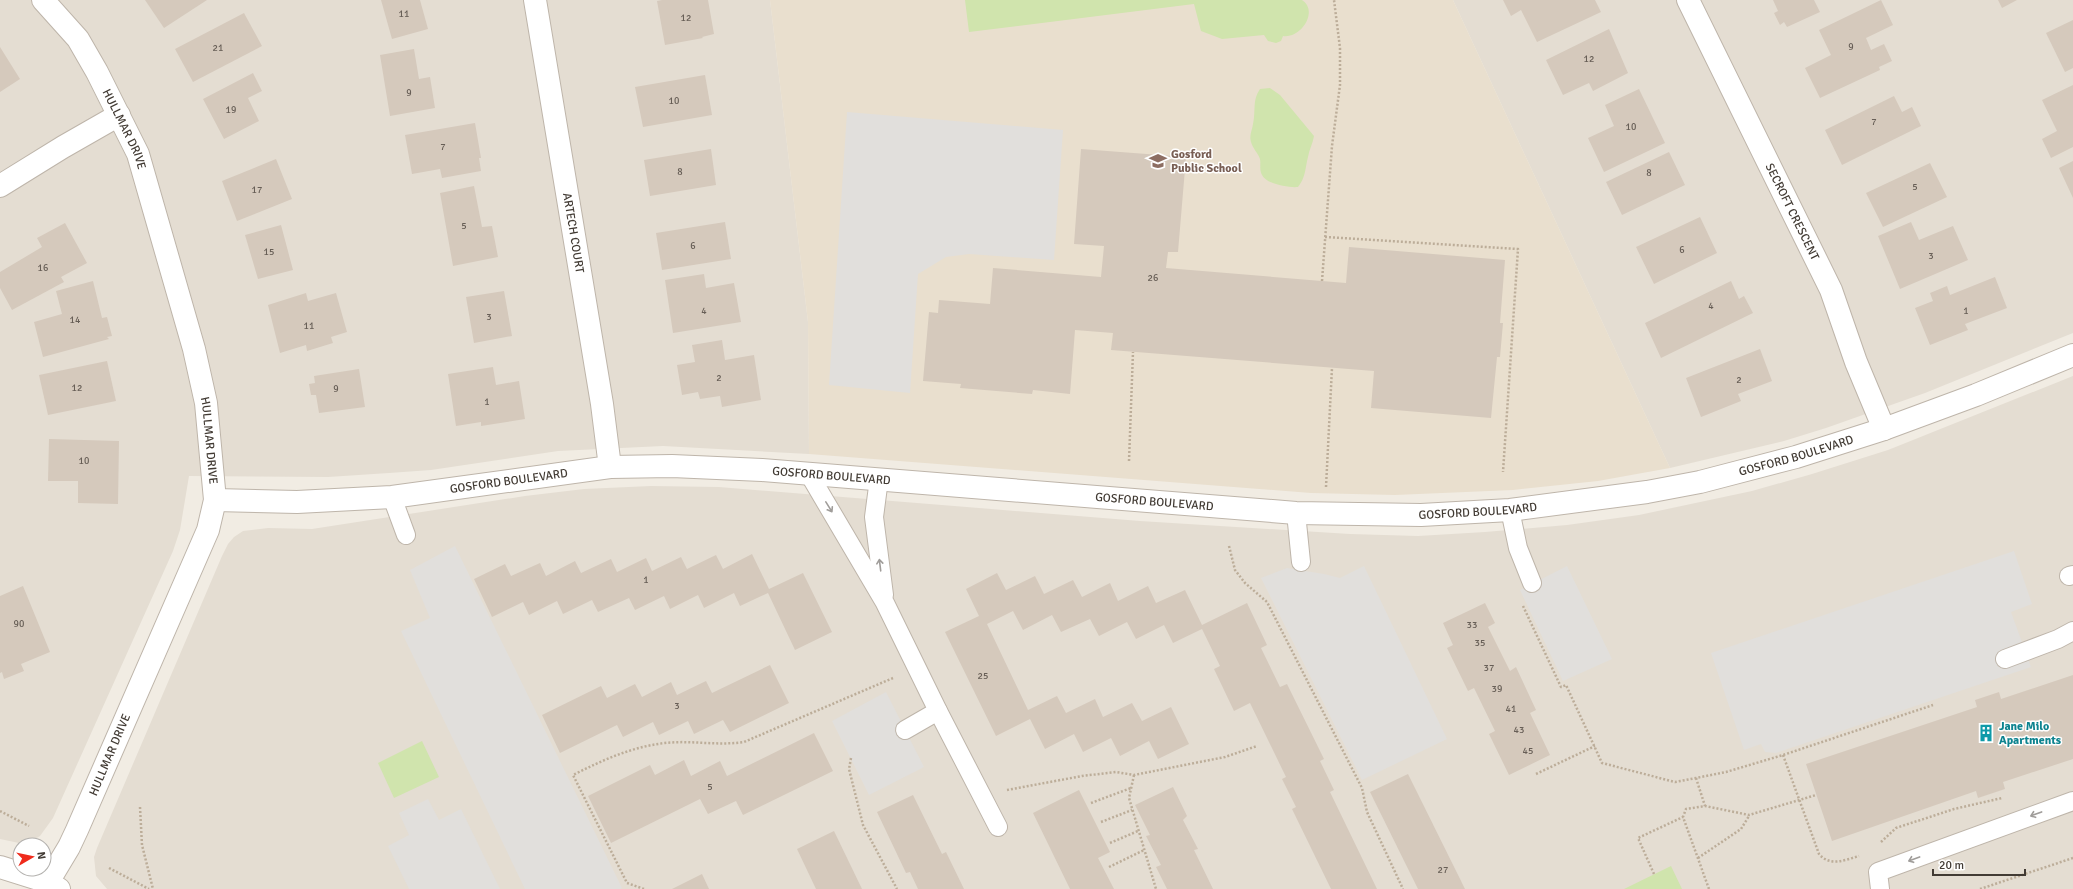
<svg xmlns="http://www.w3.org/2000/svg" width="2073" height="889" viewBox="0 0 2073 889" font-family="Signika,sans-serif">
<rect width="100%" height="100%" fill="#f1ece3"/>
<g fill="#e4ddd2">
<polygon points="0,0 770,0 808,322 809,454 663,446 558,451 431,470 389,473 328,477 189,476 180,530 173,551 53,818 40,836 30,842 19,843 0,839"/>
<polygon points="1453,0 2073,0 2073,333 1925,393 1826,428 1784,441 1670,468"/>
<polygon points="2073,376 2073,889 107,889 96,876 94,857 97,848 222,556 228,544 234,537 243,531 268,528 312,529 525,496 584,489 651,486 719,487 1140,521 1350,534 1418,536 1485,532 1567,525 1639,515 1752,491 1812,474 1888,450"/>
</g>
<polygon fill="#e9dfce" points="770,0 1453,0 1670,468 1598,481 1513,490 1395,495 1311,493 809,454 808,322"/>
<g fill="#d0e4ad">
<path d="M965 0H1302C1319 11 1301 39 1283 36L1281 41 1276 43 1268 41 1264 35 1222 39 1201 31 1194 4 969 32Z"/>
<path d="M1270 88 1280 95 1314 136C1313 143 1309 150 1308 157 1305 168 1306 177 1298 187 1289 188 1266 184 1262 175 1259 170 1261 164 1260 159 1258 153 1253 149 1251 142 1249 135 1252 131 1253 124 1256 111 1252 100 1260 89Z"/>
<polygon points="422,741 439,777 394,798 378,763"/>
<polygon points="1671,866 1682,889 1624,889"/>
</g>
<g fill="#e1dfdc">
<polygon points="847,112 1063,130 1054,260 969,254 946,257 918,274 910,393 829,385"/>
<polygon points="455,546 622,888 620,889 525,889 401,631 430,618 410,570"/>
<polygon points="2014,551 2032,604 2011,612 2031,667 1776,753 1765,752 1761,744 1744,750 1711,653"/>
<polygon points="1364,566 1447,739 1362,780 1261,578 1287,568 1324,574 1340,578"/>
<polygon points="1567,566 1612,659 1563,681 1520,590"/>
<polygon points="886,692 924,767 869,795 832,721"/>
<polygon points="428,799 439,820 461,809 500,889 409,889 388,846 409,835 399,813"/>
</g>
<g fill="#d5c9bc">
<polygon points="145,0 207,0 164,28"/>
<polygon points="381,0 420,0 428,29 392,39"/>
<polygon points="662,0 708,0 714,34 702,37 703,38 665,45 657,1"/>
<polygon points="1503,0 1595,0 1601,12 1537,42 1521,10 1511,16"/>
<polygon points="1773,0 1814,0 1820,12 1787,27 1784,22 1780,25 1774,13 1778,11"/>
<polygon points="1881,0 1893,25 1866,38 1871,50 1884,44 1892,61 1879,67 1880,70 1820,98 1805,68 1831,55 1819,30"/>
<polygon points="1998,0 2017,0 2002,8"/>
<polygon points="244,13 262,46 193,82 175,49"/>
<polygon points="2073,20 2073,68 2065,72 2046,33"/>
<polygon points="1609,29 1628,73 1593,91 1589,83 1563,95 1546,60"/>
<polygon points="0,47 20,79 0,92"/>
<polygon points="414,49 419,79 430,77 435,108 390,116 380,55"/>
<polygon points="253,73 262,91 248,98 259,121 224,139 203,99"/>
<polygon points="705,75 712,115 643,127 635,87"/>
<polygon points="2073,85 2073,147 2051,158 2042,139 2057,131 2042,100"/>
<polygon points="1639,89 1665,143 1604,172 1588,138 1614,126 1605,105"/>
<polygon points="1894,96 1902,112 1912,107 1921,126 1842,165 1825,130"/>
<polygon points="475,123 481,158 479,158 481,171 442,178 440,169 412,174 405,135"/>
<polygon points="711,149 716,185 650,196 644,160"/>
<polygon points="1081,149 1186,157 1178,252 1168,252 1166,268 1346,283 1349,247 1505,260 1500,323 1503,323 1500,357 1497,357 1491,418 1371,408 1374,371 1111,350 1113,333 1075,330 1070,394 1033,390 1032,394 960,388 961,384 923,381 929,312 938,313 939,300 990,304 993,268 1101,277 1104,246 1074,244"/>
<polygon points="1669,152 1685,185 1622,215 1606,182"/>
<polygon points="276,159 292,199 237,221 222,181"/>
<polygon points="2073,161 2073,198 2059,168"/>
<polygon points="1930,163 1947,197 1883,227 1866,193"/>
<polygon points="474,186 482,227 492,226 498,257 453,266 440,193"/>
<polygon points="1700,217 1717,253 1654,284 1636,247"/>
<polygon points="725,222 731,259 662,270 656,233"/>
<polygon points="1911,222 1919,240 1953,226 1968,260 1900,289 1878,236"/>
<polygon points="65,223 87,263 61,277 64,282 12,310 0,288 0,272 42,247 37,238"/>
<polygon points="281,225 293,270 258,279 245,235"/>
<polygon points="704,274 706,288 734,283 741,322 673,333 665,280"/>
<polygon points="1995,277 2007,308 1965,324 1968,330 1930,345 1915,308 1933,301 1930,293 1947,286 1950,295"/>
<polygon points="93,281 102,318 107,317 112,336 107,337 109,339 43,357 34,322 62,314 56,291"/>
<polygon points="1731,281 1739,299 1744,296 1753,313 1661,358 1645,323"/>
<polygon points="504,291 512,336 474,343 466,297"/>
<polygon points="306,293 308,301 336,293 347,332 331,337 333,343 307,351 306,345 280,353 268,305"/>
<polygon points="722,340 725,360 754,355 761,400 722,407 720,396 700,399 698,392 682,395 677,365 695,362 692,345"/>
<polygon points="1760,349 1772,381 1738,394 1741,401 1701,417 1686,378"/>
<polygon points="107,361 116,401 48,415 39,375"/>
<polygon points="493,367 496,385 519,381 525,419 481,426 481,422 456,426 448,374"/>
<polygon points="359,369 365,407 319,413 316,395 311,395 309,384 315,383 314,376"/>
<polygon points="49,439 119,441 118,504 78,503 78,481 48,481"/>
<polygon points="752,554 769,589 803,573 832,632 795,650 768,593 740,606 734,593 704,608 698,595 670,609 664,596 635,610 629,598 598,612 592,600 563,614 557,601 529,615 523,602 492,617 474,579 505,564 511,576 540,563 546,576 575,561 581,573 611,559 617,572 646,558 652,571 681,557 687,569 716,555 723,569"/>
<polygon points="997,573 1006,590 1035,576 1044,594 1073,580 1082,597 1110,583 1118,601 1148,586 1156,603 1185,590 1202,625 1247,603 1267,645 1261,648 1280,687 1287,684 1324,759 1320,761 1334,790 1330,792 1377,889 1331,889 1292,809 1296,807 1282,779 1286,777 1250,703 1234,711 1214,669 1220,666 1202,629 1173,643 1164,625 1136,639 1127,622 1099,636 1090,619 1061,632 1052,615 1023,630 1013,611 987,624 1028,710 1057,696 1066,713 1095,699 1103,717 1132,703 1142,721 1171,707 1189,744 1158,759 1149,741 1120,756 1111,738 1083,752 1074,734 1045,749 1030,719 996,736 945,632 979,616 966,589"/>
<polygon points="23,586 50,652 21,664 24,671 4,679 2,672 0,673 0,596"/>
<polygon points="1485,603 1495,623 1488,627 1510,671 1516,667 1536,710 1530,713 1550,755 1509,775 1489,734 1495,731 1474,688 1468,691 1447,648 1453,645 1443,623"/>
<polygon points="770,665 789,703 730,732 723,720 694,734 688,721 659,735 653,722 623,737 617,725 560,753 542,715 601,686 607,698 635,684 642,697 671,682 677,695 706,681 712,693"/>
<polygon points="2073,675 2073,759 2003,782 2005,789 1978,798 1976,791 1832,841 1806,764 1977,707 1975,700 1999,692 2001,699"/>
<polygon points="814,733 833,771 743,815 736,801 708,814 700,799 611,843 588,796 650,765 655,775 684,760 691,776 720,761 727,776"/>
<polygon points="1408,774 1465,889 1418,889 1370,792"/>
<polygon points="1173,787 1187,816 1183,820 1198,849 1194,850 1213,889 1167,889 1156,867 1161,865 1146,836 1150,835 1135,805"/>
<polygon points="1079,790 1110,852 1098,858 1114,889 1070,889 1033,813"/>
<polygon points="913,795 942,854 946,852 964,889 918,889 910,872 906,873 877,812"/>
<polygon points="834,831 862,889 816,889 797,849"/>
<polygon points="702,874 709,889 672,889"/>
</g>
<g fill="none" stroke-linecap="round" stroke-linejoin="round">
<g stroke="#beb5aa" stroke-width="20">
<g id="service">
<polyline points="809,474 885,603 938,711 998,827"/>
<polyline points="879,479 874,517 884,595"/>
<polyline points="392,497 406,535"/>
<polyline points="1510,510 1518,548 1532,583"/>
<polyline points="1296,513 1301,562"/>
<polyline points="2069,576 2073,575"/>
<polyline points="2005,659 2058,639 2073,631"/>
<polyline points="905,730 938,711"/>
<polyline points="1880,889 1878,872 2073,801"/>
</g>
</g>
<g stroke="#beb5aa" stroke-width="24">
<g id="minor">
<path id="s1" d="M535 0 602 404 610 467"/>
<path id="s2" d="M1688 0 1831 290 1856 362 1884 429"/>
<polyline points="0,186 63,147 119,115"/>
</g>
</g>
<g stroke="#beb5aa" stroke-width="24">
<g id="tertiary">
<path id="s3" d="M43 0 78 39 97 72 138 154 194 349 206 403 215 500 208 530 77 830 69 847 48 882"/>
<path id="s4" d="M215 500 297 502 392 497 610 467 672 466 762 470 1296 513 1421 515 1510 510 1647 492 1700 482 1796 457 1884 429 1976 395 2073 355"/>
<polyline points="0,867 48,882 59,889"/>
</g>
</g>
<g stroke="#bcad99" stroke-width="2.5" stroke-dasharray="2 2" stroke-linecap="butt">
<polyline points="1325,237 1518,249 1503,472"/>
<polyline points="1322,281 1332,146 1340,85 1340,48 1334,0"/>
<polyline points="1129,461 1133,352"/>
<polyline points="1326,487 1332,368"/>
<polyline points="1229,546 1235,570 1245,583 1267,602 1362,788 1367,812 1403,889"/>
<polyline points="1523,606 1561,687 1566,685 1602,763 1675,782 1696,778 1726,772 1783,755 1933,705"/>
<path d="M1783 755 1819 854C1830 867 1845 860 1859 856"/>
<polyline points="851,758 849,769 863,825 897,889"/>
<polyline points="1536,774 1595,746"/>
<polyline points="1134,775 1129,798 1156,889"/>
<polyline points="1696,778 1705,806"/>
<polyline points="1007,790 1082,776 1116,772 1134,775 1225,757 1257,746"/>
<polyline points="1091,803 1131,788"/>
<polyline points="140,807 142,845 153,889"/>
<polyline points="0,811 29,826"/>
<polyline points="1101,822 1132,810"/>
<polyline points="1881,842 1896,828 1954,809 2002,798"/>
<polyline points="1110,843 1138,831"/>
<polyline points="1698,858 1741,829 1749,816"/>
<polyline points="1109,867 1144,850"/>
<polyline points="109,868 149,889"/>
<polyline points="1654,874 1638,838 1683,817"/>
<path d="M644 889 627 883 573 775C603 760 631 747 665 743 691 740 717 746 744 742L893 678"/>
<polyline points="1709,889 1683,817 1686,809 1705,806 1749,815 1816,795"/>
<polyline points="1980,889 2073,858"/>
</g>
<use href="#service" stroke="#fff" stroke-width="18"/>
<use href="#minor" stroke="#fff" stroke-width="22"/>
<use href="#tertiary" stroke="#fff" stroke-width="22"/>
</g>
<defs><path id="oneway-shaft" d="M-6 0H5M1.5-3L5.5 0L1.5 3" fill="none" stroke-width="1.6" stroke-linecap="round" stroke-linejoin="round"/></defs>
<g stroke="#a09d9a">
<use href="#oneway-shaft" transform="translate(829 507) rotate(58)"/>
<use href="#oneway-shaft" transform="translate(880 565) rotate(-97)"/>
<use href="#oneway-shaft" transform="translate(2036 814) rotate(160)"/>
<use href="#oneway-shaft" transform="translate(1914 859) rotate(160)"/>
</g>
<defs>
<g id="school-bare" transform="scale(1.38)"><path d="M0-5L7-2L0 1L-7-2ZM-4 1L0 2.5L4 1V4Q0 6-4 4Z" fill="#8d6e63" stroke="#fff" stroke-width="2.5" paint-order="stroke"/></g>
<g id="building-bare" transform="scale(1.38)"><path d="M-4-6H4V6H1V3H-1V6H-4ZM-2.5-4.3h1.7v1.8h-1.7ZM.8-4.3h1.7v1.8H.8ZM-2.5-1h1.7V.8h-1.7ZM.8-1h1.7V.8H.8Z" fill="#0f9aa8" stroke="#fff" stroke-width="2.5" paint-order="stroke"/></g>
</defs>
<g fill-rule="evenodd">
<use href="#school-bare" x="1158" y="161"/>
<use href="#building-bare" x="1986" y="733"/>
</g>
<g text-anchor="middle" dominant-baseline="central" stroke-width="3" stroke-linejoin="round" paint-order="stroke">
<g font-size="10" fill="#675e56">
<text x="404" y="14">11</text>
<text x="686" y="18">12</text>
<text x="1851" y="47">9</text>
<text x="218" y="48">21</text>
<text x="1589" y="59">12</text>
<text x="409" y="93">9</text>
<text x="674" y="101">10</text>
<text x="231" y="110">19</text>
<text x="1874" y="122">7</text>
<text x="1631" y="127">10</text>
<text x="443" y="147">7</text>
<text x="680" y="172">8</text>
<text x="1649" y="173">8</text>
<text x="1915" y="187">5</text>
<text x="257" y="190">17</text>
<text x="464" y="226">5</text>
<text x="693" y="246">6</text>
<text x="1682" y="250">6</text>
<text x="269" y="252">15</text>
<text x="1931" y="256">3</text>
<text x="43" y="268">16</text>
<text x="1153" y="278">26</text>
<text x="1711" y="306">4</text>
<text x="704" y="311">4</text>
<text x="1966" y="311">1</text>
<text x="489" y="317">3</text>
<text x="75" y="320">14</text>
<text x="309" y="326">11</text>
<text x="719" y="378">2</text>
<text x="1739" y="380">2</text>
<text x="77" y="388">12</text>
<text x="336" y="389">9</text>
<text x="487" y="402">1</text>
<text x="84" y="461">10</text>
<text x="646" y="580">1</text>
<text x="19" y="624">90</text>
<text x="1472" y="625">33</text>
<text x="1480" y="643">35</text>
<text x="1489" y="668">37</text>
<text x="983" y="676">25</text>
<text x="1497" y="689">39</text>
<text x="677" y="706">3</text>
<text x="1511" y="709">41</text>
<text x="1519" y="730">43</text>
<text x="1528" y="751">45</text>
<text x="710" y="787">5</text>
<text x="1443" y="870">27</text>
</g>
<g font-size="12" fill="#423b34" stroke="#fff">
<text stroke="none"><textPath href="#s3" startOffset="154">HULLMAR DRIVE</textPath></text>
<text stroke="none"><textPath href="#s2" startOffset="236">SECROFT CRESCENT</textPath></text>
<text stroke="none"><textPath href="#s1" startOffset="236">ARTECH COURT</textPath></text>
<text stroke="none"><textPath href="#s3" startOffset="478">HULLMAR DRIVE</textPath></text>
<text stroke="none"><textPath href="#s4" startOffset="1591">GOSFORD BOULEVARD</textPath></text>
<text stroke="none"><textPath href="#s4" startOffset="619">GOSFORD BOULEVARD</textPath></text>
<text stroke="none"><textPath href="#s4" startOffset="295">GOSFORD BOULEVARD</textPath></text>
<text stroke="none"><textPath href="#s4" startOffset="943">GOSFORD BOULEVARD</textPath></text>
<text stroke="none"><textPath href="#s4" startOffset="1267">GOSFORD BOULEVARD</textPath></text>
<text transform="translate(110 755) rotate(-67)">HULLMAR DRIVE</text>
</g>
<g font-size="12" font-weight="bold" fill="#785e54" stroke="#fff" text-anchor="start">
<text x="1171" y="154">Gosford<tspan x="1171" dy="14">Public School</tspan></text>
</g>
<g font-size="12" font-weight="bold" fill="#0d838f" stroke="#fff" text-anchor="start">
<text x="1999" y="726">Jane Milo<tspan x="1999" dy="14">Apartments</tspan></text>
</g>
</g>
<g transform="translate(32 857) rotate(81)"><circle r="19" fill="#ffffff" stroke="#b3b1ae"/>
<path d="M0-3L7 15L0 10L-7 15Z" fill="#ef2b1c"/>
<text y="-6" font-size="11" font-weight="bold" text-anchor="middle" fill="#423b34">N</text>
</g>
<path d="M1933 869v6h92v-6" fill="none" stroke="#423b34" stroke-width="2"/>
<text x="1939" y="869" font-size="12" fill="#423b34" stroke="#ffffff" stroke-width="3" paint-order="stroke">20 m</text>
</svg>
